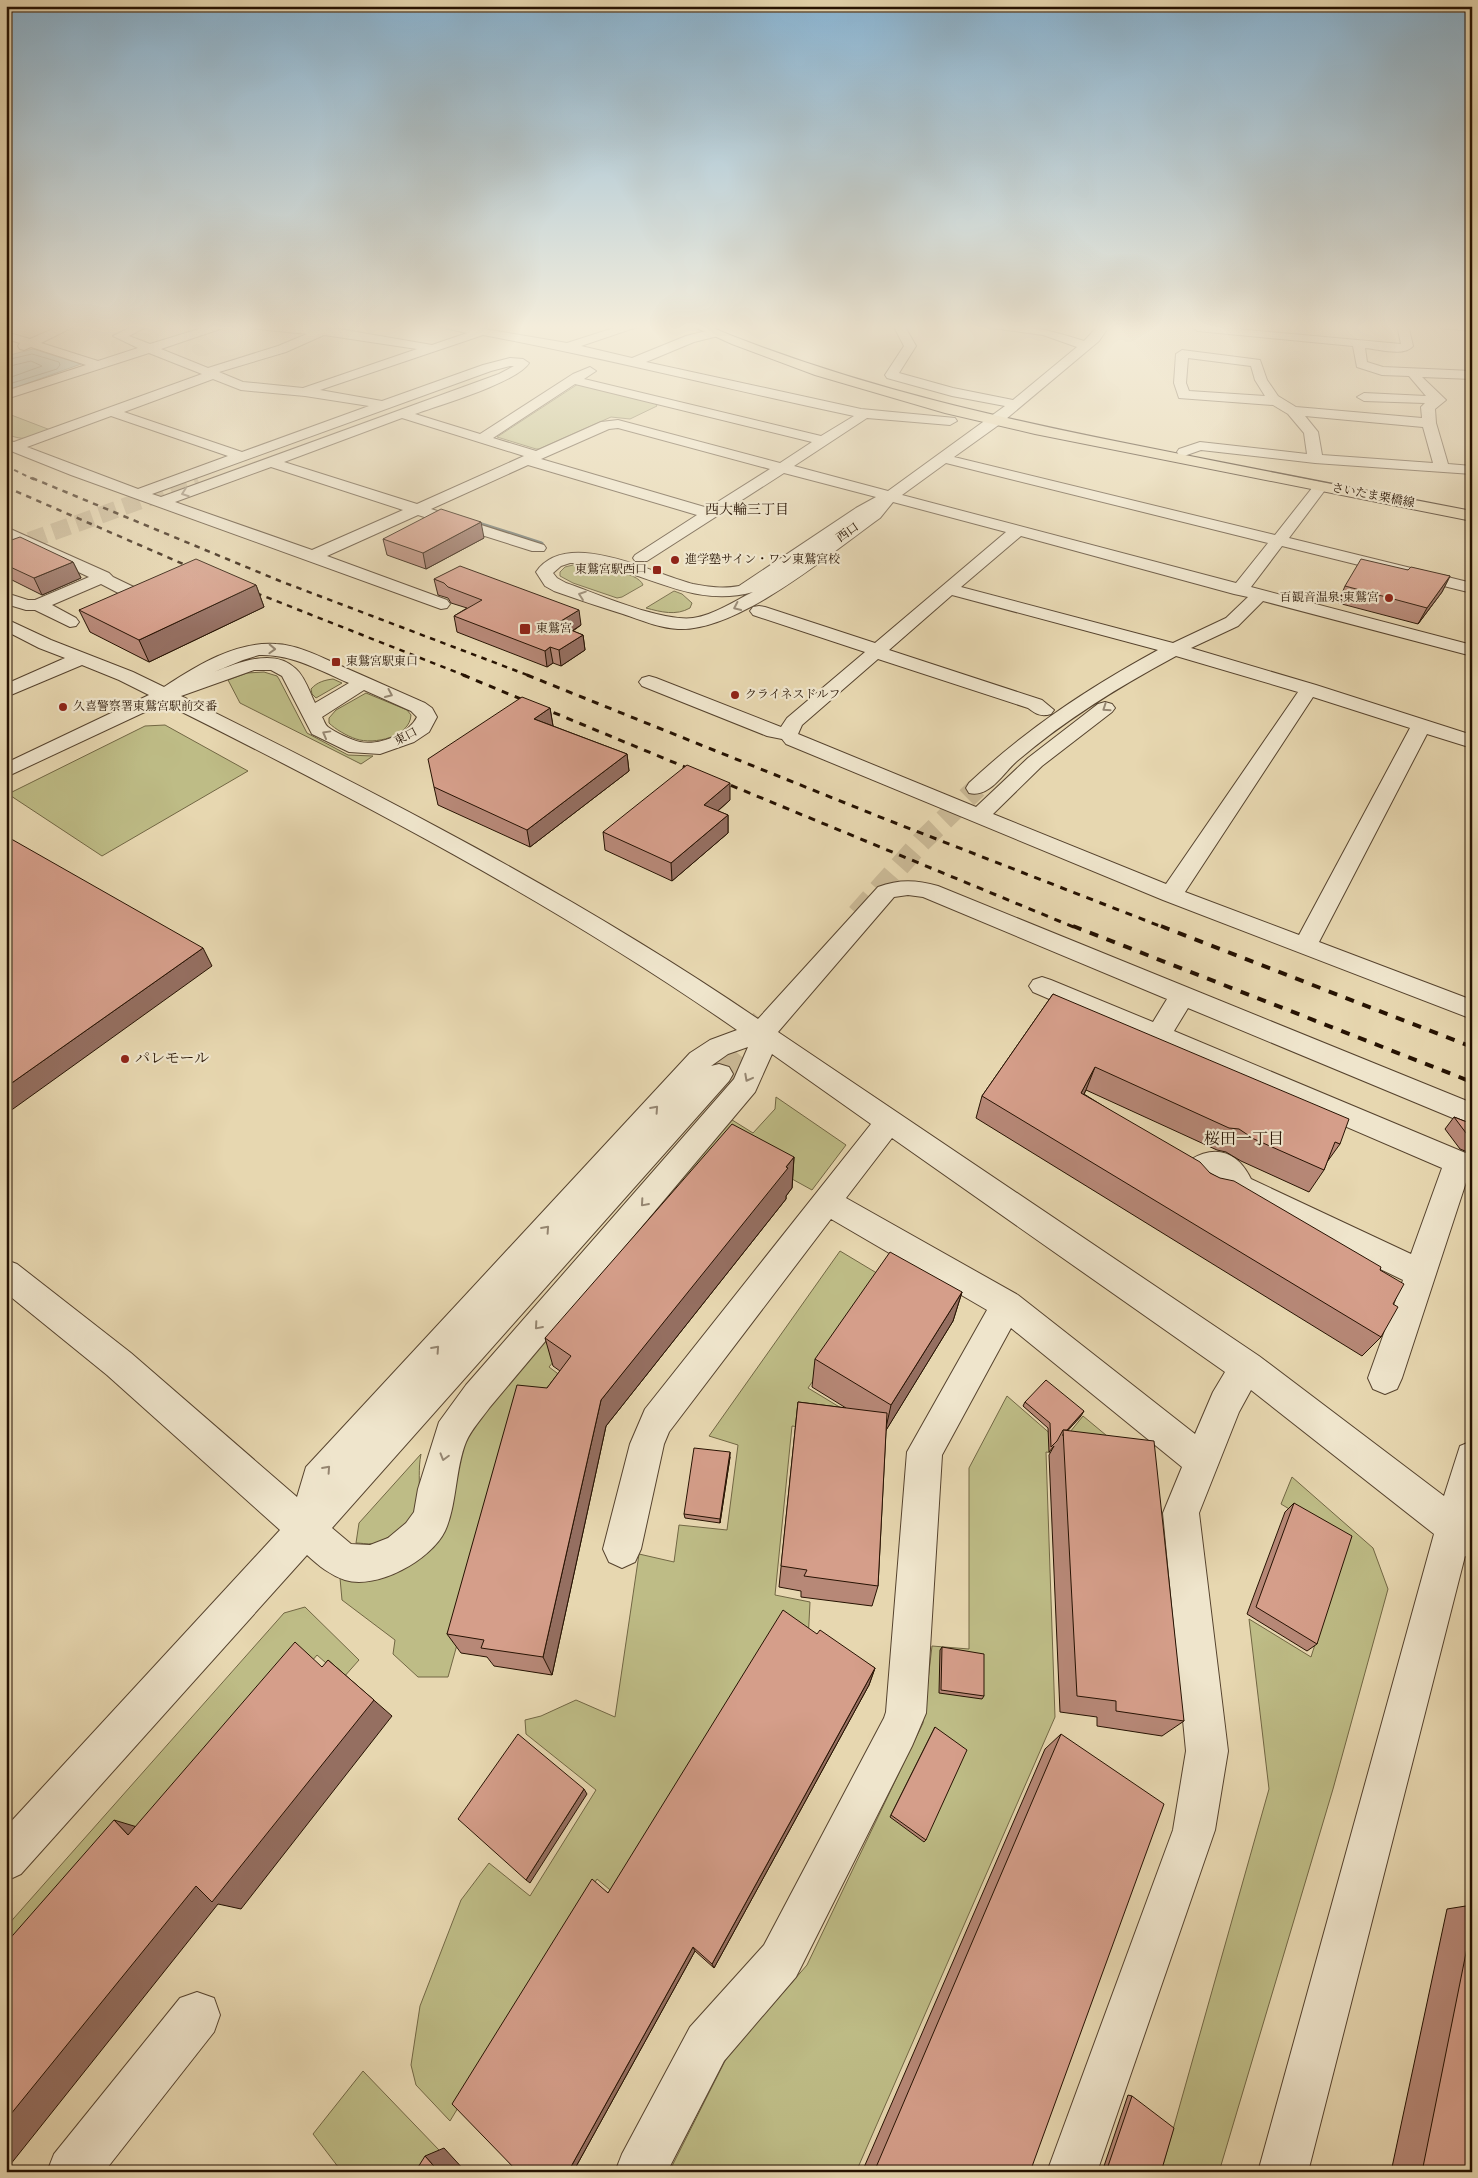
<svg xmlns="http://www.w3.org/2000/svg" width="1478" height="2178" viewBox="0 0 1478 2178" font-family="'Old Standard TT','Noto Serif JP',serif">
<rect width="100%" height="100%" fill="#e7d7b0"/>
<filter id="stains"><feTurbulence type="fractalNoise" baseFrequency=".004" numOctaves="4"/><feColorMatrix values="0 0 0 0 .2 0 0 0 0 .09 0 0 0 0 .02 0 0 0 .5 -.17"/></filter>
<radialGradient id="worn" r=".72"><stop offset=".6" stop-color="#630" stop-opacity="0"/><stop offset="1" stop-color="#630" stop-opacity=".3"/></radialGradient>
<g fill="#bebc86" stroke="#726744">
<polygon points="578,384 655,403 657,406 630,419 611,417 539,449 536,449 497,437"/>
<path d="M6 413 53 431C33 438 26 442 6 434Z"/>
<path d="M577 564C590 564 639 572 643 585L622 597 617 598 573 583 560 576V572L565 567Z"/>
<path d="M674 591 682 594 692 603 690 608C676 616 661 612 646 608Z"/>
<polygon points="264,672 277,676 279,679 307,733 348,755 373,756 361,764 240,703 228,680 247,673"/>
<path d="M333 679 342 683 316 698 312 694 311 689C317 682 325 680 333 679Z"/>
<path d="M366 693 407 710 411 715C410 737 374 745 356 739 347 736 335 729 329 723V718L336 710Z"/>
<polygon points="165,725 248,771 102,856 8,794 145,726"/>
<polygon points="776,1097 846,1145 812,1190 734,1147 549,1367 573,1385 523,1409 448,1677 418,1677 393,1654 395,1640 342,1600 340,1578 395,1572 466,1426 729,1118 753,1133 775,1109"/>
<polygon points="840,1251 885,1278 808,1388 866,1423 855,1434 792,1426 775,1595 810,1602 808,1642 615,1894 597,1879 450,2121 416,2085 411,2065 420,2006 461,1900 489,1863 530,1896 596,1790 526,1734 525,1720 541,1716 576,1700 615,1717 639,1554 674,1562 679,1525 727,1530 738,1445 709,1436"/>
<polygon points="1007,1396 1061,1443 1083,1416 1136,1460 1132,1464 1046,1452 1055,1717 856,2172 669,2172 727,2057 807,1965 923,1723 932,1646 969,1649 969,1468"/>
<path d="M421 1454C418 1469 420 1482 419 1497 417 1518 394 1537 376 1543 370 1545 362 1543 356 1543L359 1523Z"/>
<polygon points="1292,1477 1373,1548 1388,1589 1333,1789 1219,2172 1161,2172 1269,1789 1249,1619 1311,1657 1347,1544 1281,1504"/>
<polygon points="305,1607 359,1660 343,1678 317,1655 161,1839 6,1990 6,1927 284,1613"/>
<polygon points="363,2071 439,2150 426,2172 342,2172 313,2134"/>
</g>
<polygon fill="#9bb7b7" stroke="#6c756f" points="33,349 81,364 6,391 6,356"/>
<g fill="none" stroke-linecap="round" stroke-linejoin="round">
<g stroke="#60645c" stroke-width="1">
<polyline points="6,360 32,354 59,362 60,365 57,369 6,385"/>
<polyline points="6,367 31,361 42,366 6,379"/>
</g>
<polyline stroke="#6c756f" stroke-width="5.5" points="472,522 541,544"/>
<polyline stroke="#cab996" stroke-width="17" stroke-dasharray="17 8" stroke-linecap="butt" points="6,549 198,480"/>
<polyline stroke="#cab996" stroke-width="21" stroke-dasharray="21 11" stroke-linecap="butt" points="857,914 921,842 977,788"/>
<polyline stroke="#cab996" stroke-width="28" stroke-dasharray="28 14" stroke-linecap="butt" points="719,1074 764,1022"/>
<g stroke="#56432e" stroke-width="2">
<g id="minor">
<path d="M62 325H77L41 343 98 361 138 348 113 336 135 325H149L129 336 150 344 212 325H227L226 327 161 349 208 368 278 346 307 334 250 328 246 327 245 325H284L339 329 432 345 467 333 440 327 439 325H461L567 343 623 325H638L637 327 581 346 632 358 686 336 714 329 718 330 720 333 718 336 694 342 646 362 861 409 955 418 957 421 950 425 867 418 794 466 888 491 1005 406 952 396 887 378 885 375 904 346 893 325H904L916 346 899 373 953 388 1013 400 1077 347 1043 335 992 328 988 327 987 325C1026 325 1047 329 1084 341L1099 325H1110L1099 341 1000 424 954 457 1275 535 1316 483H1326L1328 486 1289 538 1472 583V593L1282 546 1251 587 1472 645V656L1263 601 1238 626 1191 648 1316 685 1472 735V748L1427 734 1319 942 1472 1000V1019L1163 900 786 744 782 739 767 736 642 686 639 682 642 678 649 676 656 678 781 727 787 718 865 652 753 615 750 611 753 607 759 606 765 607 875 643 1006 532 893 502 880 518C831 553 738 632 678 629 660 628 640 620 623 614 600 607 577 599 554 591L545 586 536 572C567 527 653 574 693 584 709 587 723 589 739 586L856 508 876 497 784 473 647 561H635L633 558 635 555 697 515 528 465 431 509 544 545 546 548 544 551H532L418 515 327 556 447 600 450 604 447 608 441 609 71 475 6 449V440L14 442 202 374 149 353 6 399V391L86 365 31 347 24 350 20 349 18 346 20 343 6 339V332L30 339ZM324 335 417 349 303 388 243 382 219 372 286 352ZM483 335C607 358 730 390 854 416L821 436 584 379 596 371 590 367 573 374 480 434 415 414C440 405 518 382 529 363L523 359 510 358 483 365 382 401 320 390ZM510 366H514L499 374 161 497 152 494 491 371ZM213 379 241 390 305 396 369 406 242 452 124 412ZM575 384 812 442 780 463 618 420 601 422 536 451 493 438ZM111 416 228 456 138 489 27 447ZM402 418 524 456 417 504 284 462ZM618 428 770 469 708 508 541 459 609 429ZM946 463 1268 543 1236 583 902 495ZM271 467 403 510 312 550 175 502ZM1021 536 1234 594 1248 597 1226 618 1173 643 961 587ZM570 563C635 561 686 611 753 592 734 601 714 615 693 618 661 622 598 594 566 583L557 578 553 573 561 566ZM952 595 1158 650C1087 689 1029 727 969 783L966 788 969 793C990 798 1003 773 1017 761 1066 719 1120 686 1176 656L1298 692 1166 884 993 814 1042 766 1112 712 1115 708 1112 704 1105 702 1098 704 1028 758 976 807 798 734 802 725 878 659 1028 708C1036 714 1041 717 1051 714L1054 710 1042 700 889 650ZM1313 697 1410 728 1299 935 1185 892Z"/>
<path d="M1194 325 1401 344 1397 325H1408L1413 346C1404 357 1378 349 1365 348L1367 362 1383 367 1472 371V379L1422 377 1446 400 1435 409 1436 423 1448 464 1472 466V474L1315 463 1201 450 1184 456 1179 455 1177 452 1179 449 1200 442 1307 454 1304 433 1288 414 1273 405 1179 398 1174 383 1176 354 1182 350 1260 360 1267 380 1278 396 1296 407 1422 418 1421 407 1425 403 1364 401 1357 397 1364 393 1426 396 1409 376 1382 375 1357 367 1353 346 1198 331 1194 329 1192 327ZM1188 358 1251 366 1255 380 1265 396 1189 391 1186 383ZM1305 416 1423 427 1433 463 1322 455 1318 432Z"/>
<polygon points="1434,325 1472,325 1472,331 1440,328"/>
<polygon points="6,527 109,573 113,577 140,590 143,594 140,598 128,598 101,584 52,605 76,618 79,622 76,626 70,627 35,610 26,610 6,604 6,593 28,600 35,600 89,577 6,538"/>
<path d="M6 619 51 640 133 672 164 687C196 666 236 641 276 644 298 645 321 657 341 666 369 678 397 691 425 703L432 708 437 717 429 732 414 742 380 754 349 752 312 734 282 676 271 670H254L181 696C379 794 576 895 758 1019L878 887C899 879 917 880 938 886L1472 1103V1126L1188 1008 1174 1031 1468 1154 1472 1164 1402 1378 1397 1389 1385 1394 1373 1389 1368 1378 1403 1280 1237 1200C1213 1208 1175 1188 1190 1160 1216 1144 1238 1152 1251 1179L1411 1254 1442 1168 1033 992 1029 986 1033 980 1042 977 1051 980 1153 1022 1167 999 923 897 908 895 894 897 778 1032 1259 1356 1444 1496 1460 1446 1472 1441V1559L1465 1556 1308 2172H1258L1434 1534 1251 1390 1239 1412 1199 1513 1228 1751 1215 1830 1097 2172H1047L1173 1830 1186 1751 1163 1513 1182 1467 1011 1328 942 1455 926 1713 912 1746 796 1977 724 2061 667 2172H615L622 2154 690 2027 764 1945 884 1718 886 1712 907 1452 987 1310 831 1219 669 1432 664 1444 641 1549 635 1562 622 1568 609 1562 603 1549 630 1444 645 1409 871 1124 772 1054 755 1092 490 1407C482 1418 471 1430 466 1442 455 1469 457 1505 445 1531 431 1560 377 1590 345 1580 330 1575 319 1566 307 1555L21 1874 6 1881V1827L280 1530 107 1375 6 1293V1260L17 1264 131 1353 297 1497 306 1467 690 1053 710 1040 737 1030C558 905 360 801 164 703L6 777V763L149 695 119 680 82 665 6 697V684L65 658 39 648 6 631ZM259 655C292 654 319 670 349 683L315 703C310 693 305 677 296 669 274 647 238 663 214 672L243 660ZM364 690 411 711 417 717C409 734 379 746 360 742 351 740 335 732 328 727 325 725 324 720 322 717ZM748 1047 734 1079 466 1385 439 1422 418 1489 414 1512 406 1523 388 1538 370 1545 351 1544 332 1528 729 1081 733 1074 729 1067 719 1064 711 1066 728 1054ZM892 1138 1225 1372 1213 1392 1195 1434 1018 1295 846 1198Z"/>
<polygon points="197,1992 214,1998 220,2015 214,2032 104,2172 47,2172 54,2154 180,1998"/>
</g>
</g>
<g stroke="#261202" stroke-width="2">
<path id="major" d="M690 325H705C860 389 1012 421 1175 453 1274 473 1373 492 1472 511V521L1035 434 945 413 815 375 732 344Z"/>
</g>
<use href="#minor" fill="#efe5cc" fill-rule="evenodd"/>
<use href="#major" fill="#e7d7b0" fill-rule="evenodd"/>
<polyline stroke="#261202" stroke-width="2" stroke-dasharray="4.5 4.5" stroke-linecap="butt" points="6,466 35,480"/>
<g stroke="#261202" stroke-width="2.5" stroke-dasharray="5.5 5.5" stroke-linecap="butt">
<polyline points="32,478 280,581 530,676"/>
<polyline points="6,487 197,570"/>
<polyline points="246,589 466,676"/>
</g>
<g stroke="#261202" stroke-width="3" stroke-dasharray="7 7" stroke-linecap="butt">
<polyline points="463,675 697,772"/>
<polyline points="527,675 885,819 1165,928"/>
<polyline points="718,780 1076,928"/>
</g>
<g stroke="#261202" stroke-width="4" stroke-dasharray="9 9" stroke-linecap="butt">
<polyline points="1073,926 1472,1082"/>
<polyline points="1161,926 1472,1047"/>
</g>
</g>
<g fill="#b78877" stroke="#261202">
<polygon points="484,538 426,569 387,555 383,539"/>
<polygon points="6,542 73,562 81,578 42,595 6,577"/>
<polygon points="1408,570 1450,576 1442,592 1418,624 1338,603 1345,586"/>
<polygon points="434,579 581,625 573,631 583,635 585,650 561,666 553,663 547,667 457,632 454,616 467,608 451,603 448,598 438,595"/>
<polygon points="256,585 264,607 149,662 90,632 79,610"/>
<polygon points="550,708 553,726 627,754 629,771 530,847 438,805 434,787"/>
<polygon points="730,800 718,811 728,815 728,833 672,881 605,850 603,832"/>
<polygon points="1053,994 1340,1144 1327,1162 1324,1170 1309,1192 1241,1161 1226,1152 1217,1150 1086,1090 1084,1094 1210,1173 1380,1270 1393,1304 1381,1337 1362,1356 976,1118 982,1096"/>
<polygon points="1454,1117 1472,1124 1472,1161 1470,1153 1460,1149 1445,1129"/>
<polygon points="794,1157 792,1188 786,1196 786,1199 606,1426 552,1675 494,1666 487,1657 461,1653 447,1634 547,1388 560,1371 553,1366 545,1338"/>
<polygon points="962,1292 953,1321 886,1430 878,1586 872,1606 801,1597 801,1591 779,1587 798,1402 846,1408 812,1387 815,1359"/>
<polygon points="1025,1402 1081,1416 1068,1430 1184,1721 1162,1736 1097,1726 1097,1717 1060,1712 1049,1455 1054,1446 1049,1452 1048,1428 1023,1406"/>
<polygon points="730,1457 720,1523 685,1518 684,1514"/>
<polygon points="1294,1503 1317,1644 1307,1651 1247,1614 1285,1512"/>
<polygon points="817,1634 875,1668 869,1685 714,1968 695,1951 573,2172 518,2172 608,1893"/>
<polygon points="942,1647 984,1696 982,1699 939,1693 940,1650"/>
<polygon points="935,1727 926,1840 924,1842 890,1817"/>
<polygon points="1061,1734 1030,2172 862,2172 1045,1749"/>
<polygon points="1472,1905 1472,2172 1391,2172 1447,1909"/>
<polygon points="1128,2095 1132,2096 1161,2172 1102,2172"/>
</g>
<g fill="#956f61" stroke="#261202">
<polygon points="481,522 484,538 426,569 423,553"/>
<polygon points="73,562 81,578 42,595 34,578"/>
<polygon points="1450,576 1442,592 1418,624 1427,608"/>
<polygon points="256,585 264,607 149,662 139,640"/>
<polygon points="579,610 581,625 558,640 556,624"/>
<polygon points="583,635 585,650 561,666 559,650"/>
<polygon points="550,647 553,663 547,667 545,651"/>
<polygon points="550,708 553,726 534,719"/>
<polygon points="627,754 629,771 530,847 527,830"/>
<polygon points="730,783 730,800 705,822 704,805"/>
<polygon points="728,815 728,833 672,881 671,863"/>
<polygon points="203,948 212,966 6,1114 6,1087"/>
<polygon points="1095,1067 1086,1090 1073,1115 1081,1093"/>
<polygon points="794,1157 792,1188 786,1196 786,1199 606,1426 552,1675 543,1657 601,1400"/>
<polygon points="962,1292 953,1321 885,1432 891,1405"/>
<polygon points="1084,1411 1081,1416 1063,1436 1063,1434"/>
<polygon points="730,1452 730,1457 720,1523 720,1519"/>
<polygon points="328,1660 392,1716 241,1909 218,1904 6,2170 6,2120"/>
<polygon points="875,1668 869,1685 714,1968 712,1964"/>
<polygon points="584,1789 587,1794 530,1883 526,1880"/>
<polygon points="114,1820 147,1830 128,1835"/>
<polygon points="693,1947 695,1951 573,2172 568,2172"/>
<polygon points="444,2148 466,2172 439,2172 425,2156"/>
</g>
<g fill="#d59e8a" stroke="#261202">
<polygon points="441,509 481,522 423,553 383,539"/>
<polygon points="20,537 73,562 34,578 6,565 6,542"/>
<polygon points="196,559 256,585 139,640 79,610"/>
<polygon points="1361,559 1408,570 1411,567 1450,576 1427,608 1345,586"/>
<polygon points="460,566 579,610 556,624 583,635 559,650 550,647 545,651 454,616 482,600 448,587 444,583 434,579"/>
<polygon points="522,697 550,708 534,719 627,754 527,830 434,787 428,759"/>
<polygon points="687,765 730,783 704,805 728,815 671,863 603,832"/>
<polygon points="6,836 203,948 6,1087"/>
<polygon points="1053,994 1349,1119 1340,1144 1335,1142 1324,1170 1254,1139 1239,1129 1229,1128 1095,1067 1081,1093 1200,1162 1210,1173 1220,1178 1234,1181 1381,1267 1380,1270 1404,1284 1393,1304 1398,1307 1381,1337 982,1096"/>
<polygon points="1454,1117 1472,1124 1472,1138 1469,1137"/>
<polygon points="732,1124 794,1157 786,1167 788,1168 601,1400 543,1657 481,1648 484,1640 447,1634 517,1385 547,1388 571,1356 545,1338"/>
<polygon points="890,1252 962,1292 891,1405 815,1359"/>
<polygon points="1046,1380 1084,1411 1067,1430 1063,1430 1057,1441 1051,1447 1050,1423 1025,1402"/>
<polygon points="798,1402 887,1413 878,1586 804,1576 807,1570 781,1566"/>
<polygon points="1063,1430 1154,1441 1184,1721 1116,1711 1116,1701 1077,1696"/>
<polygon points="694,1448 730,1452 720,1519 684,1514"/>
<polygon points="1294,1503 1352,1536 1317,1644 1256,1607"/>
<polygon points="783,1610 817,1634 820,1630 875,1668 712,1964 693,1947 568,2172 518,2172 452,2104 592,1879 608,1893"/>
<polygon points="295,1642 322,1667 328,1660 374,1700 212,1902 196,1886 6,2120 6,1943 114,1820 128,1835"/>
<polygon points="942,1647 984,1654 984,1696 941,1690"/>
<polygon points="935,1727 967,1750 926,1840 891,1815"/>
<polygon points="518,1734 584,1789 526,1880 458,1819"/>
<polygon points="1061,1734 1164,1804 1030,2172 874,2172"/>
<polygon points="1472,1923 1472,2172 1422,2172"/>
<polygon points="1132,2096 1174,2128 1161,2172 1106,2172"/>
<polygon points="425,2156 439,2172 415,2172"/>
</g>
<defs><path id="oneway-chevron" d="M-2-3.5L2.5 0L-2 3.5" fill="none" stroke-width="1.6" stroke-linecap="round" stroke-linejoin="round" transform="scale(1.25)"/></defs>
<g stroke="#958671">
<use href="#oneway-chevron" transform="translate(185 493) rotate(160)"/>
<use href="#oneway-chevron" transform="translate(582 595) rotate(-161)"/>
<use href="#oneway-chevron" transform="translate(737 607) rotate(155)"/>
<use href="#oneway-chevron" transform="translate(272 649) rotate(2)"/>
<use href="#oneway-chevron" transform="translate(389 694) rotate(24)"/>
<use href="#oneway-chevron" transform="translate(1106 708) rotate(146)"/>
<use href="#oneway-chevron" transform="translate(326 734) rotate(-151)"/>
<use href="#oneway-chevron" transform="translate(748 1078) rotate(118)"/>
<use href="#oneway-chevron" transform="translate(655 1109) rotate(-48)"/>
<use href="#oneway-chevron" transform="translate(644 1203) rotate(131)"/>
<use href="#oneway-chevron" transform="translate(546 1229) rotate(-48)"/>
<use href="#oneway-chevron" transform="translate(538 1326) rotate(131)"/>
<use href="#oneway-chevron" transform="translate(436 1349) rotate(-48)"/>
<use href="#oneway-chevron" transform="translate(444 1457) rotate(106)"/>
<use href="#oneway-chevron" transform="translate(327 1469) rotate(-48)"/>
</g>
<linearGradient id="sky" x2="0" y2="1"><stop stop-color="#89b5d4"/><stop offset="0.52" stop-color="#f4eddb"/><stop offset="1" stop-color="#f4eddb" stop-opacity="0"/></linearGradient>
<rect width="1478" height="629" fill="url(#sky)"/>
<g fill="#8f2418" stroke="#efe5cc" stroke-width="2">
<circle cx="675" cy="560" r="5"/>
<rect x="652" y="565" width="10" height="10" rx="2.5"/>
<circle cx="1389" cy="598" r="5"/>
<rect x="519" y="623" width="12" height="12" rx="2.5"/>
<rect x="331" y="657" width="10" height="10" rx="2.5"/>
<circle cx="735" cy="695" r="5"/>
<circle cx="63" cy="707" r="5"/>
<circle cx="125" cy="1059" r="5"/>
</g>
<g text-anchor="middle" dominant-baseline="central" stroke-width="4.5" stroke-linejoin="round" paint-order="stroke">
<g font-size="12" fill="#261202" stroke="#efe5cc">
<text transform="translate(1373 496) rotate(11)">さいたま栗橋線</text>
<text transform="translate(848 533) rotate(-35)">西口</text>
<text transform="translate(406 737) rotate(-28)">東口</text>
</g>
<g font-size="12" fill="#261202" stroke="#efe5cc" text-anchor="start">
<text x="685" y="560">進学塾サイン・ワン東鷲宮校</text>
<text x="647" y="570" text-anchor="end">東鷲宮駅西口</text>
<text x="1379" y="598" text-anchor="end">百観音温泉;東鷲宮</text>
<text x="536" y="629">東鷲宮</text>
<text x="346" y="662">東鷲宮駅東口</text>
<text x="745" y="695">クライネスドルフ</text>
<text x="73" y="707">久喜警察署東鷲宮駅前交番</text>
</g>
<g font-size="14" fill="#261202" stroke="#efe5cc">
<text x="747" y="510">西大輪三丁目</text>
</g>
<g font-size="15" fill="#261202" stroke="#efe5cc" text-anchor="start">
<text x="135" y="1059">パレモール</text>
</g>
<g font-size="16" fill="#261202" stroke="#efe5cc">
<text x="1244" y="1140">桜田一丁目</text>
</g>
</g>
<rect width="1478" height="2178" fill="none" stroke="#e7d7b0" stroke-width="25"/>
<rect x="8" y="8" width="1463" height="2163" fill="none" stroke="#261202" stroke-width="2.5"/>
<rect x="12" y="12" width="1453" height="2153" fill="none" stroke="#261202"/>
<rect width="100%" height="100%" filter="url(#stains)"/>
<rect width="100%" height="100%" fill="url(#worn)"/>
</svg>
